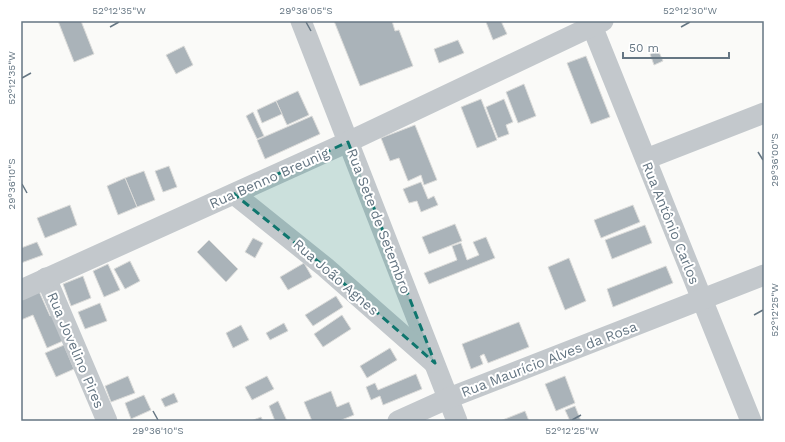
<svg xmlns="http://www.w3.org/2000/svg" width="785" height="442" viewBox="0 0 785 442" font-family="'Work Sans',sans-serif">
<rect width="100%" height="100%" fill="#fafaf8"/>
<g fill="#aab3b9" stroke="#dcdcda">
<polygon points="58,21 81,21 94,54 74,62"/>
<polygon points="334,21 392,21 395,31 399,30 413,66 360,86"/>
<polygon points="488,21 501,21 507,34 493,40 486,22"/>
<polygon points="458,40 464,53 439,63 434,49"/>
<polygon points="184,46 193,65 176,74 166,55"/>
<polygon points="658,50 663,61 654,65 650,54"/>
<polygon points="586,56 610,117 591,124 567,63"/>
<polygon points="524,84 536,116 518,123 506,92"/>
<polygon points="298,91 309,115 287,125 276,101"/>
<polygon points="481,99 497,140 477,148 461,107"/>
<polygon points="504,99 513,122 506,125 509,134 498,138 486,107"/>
<polygon points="276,101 282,114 262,123 257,110"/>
<polygon points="253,112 264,136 257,139 246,116"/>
<polygon points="312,116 320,134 265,159 257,140"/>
<polygon points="415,125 437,180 424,185 421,175 408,181 399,158 390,161 381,138"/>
<polygon points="169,166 177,187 163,192 155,171"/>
<polygon points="144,171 155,200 137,207 125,178"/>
<polygon points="125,178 137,207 118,215 107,186"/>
<polygon points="421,182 428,199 434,196 438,205 421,212 417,201 409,203 403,189"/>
<polygon points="70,205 77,225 45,238 37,218"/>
<polygon points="633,205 640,222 601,238 594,220"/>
<polygon points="455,224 462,241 429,254 422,237"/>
<polygon points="645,225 652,243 612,259 605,240"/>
<polygon points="486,237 495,258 429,284 424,273 457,260 452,246 461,243 467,260 479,255 473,242"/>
<polygon points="253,238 263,243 255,258 245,252"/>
<polygon points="209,240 238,269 226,282 197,252"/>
<polygon points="37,242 43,255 21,263 21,248"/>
<polygon points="569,258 586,301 565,310 548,267"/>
<polygon points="130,261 140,281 125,289 114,269"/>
<polygon points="304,263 312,277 288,290 280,277"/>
<polygon points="108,264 120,290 104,297 93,271"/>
<polygon points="666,266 673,283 613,307 607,289"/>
<polygon points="83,276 91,298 71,306 63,284"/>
<polygon points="38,289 50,316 54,314 65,340 47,348 33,315 21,320 21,296"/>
<polygon points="336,296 343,307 313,326 305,315"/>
<polygon points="100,303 107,321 85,329 78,312"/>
<polygon points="342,315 351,329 323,347 314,334"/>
<polygon points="519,322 529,347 488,363 484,354 480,356 483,364 471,369 462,344"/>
<polygon points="284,323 288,331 270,340 266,333"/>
<polygon points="241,325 249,340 233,348 226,333"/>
<polygon points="64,345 74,369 56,377 45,353"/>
<polygon points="390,348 397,360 367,378 360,366"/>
<polygon points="416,374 422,389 383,405 380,396 371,400 366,387 375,383 378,390"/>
<polygon points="128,376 135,393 111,402 105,386"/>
<polygon points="267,376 274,389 252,400 245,387"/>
<polygon points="565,376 575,403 556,411 545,384"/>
<polygon points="331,391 337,407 349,402 354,415 339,421 312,421 304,402"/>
<polygon points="174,393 178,402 165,407 161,399"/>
<polygon points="144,395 151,410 131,419 125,403"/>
<polygon points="278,401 287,421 275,421 269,406"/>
<polygon points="575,406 581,421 570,421 565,410"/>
<polygon points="525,411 529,421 500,421"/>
<polygon points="261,417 263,421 251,421"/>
</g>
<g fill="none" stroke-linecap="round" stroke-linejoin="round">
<g stroke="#c3c8cc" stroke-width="21">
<polyline points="301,21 457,421"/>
<polyline points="590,21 751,421"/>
<polyline points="646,159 764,113"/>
<polyline points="234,194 325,267 433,362"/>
<polyline points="46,278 107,421"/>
<polyline points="21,290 348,142 603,21"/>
<polyline points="398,421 449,398 764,275"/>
</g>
</g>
<path fill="#0f766e" fill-opacity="0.2" stroke="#0f766e" stroke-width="3" stroke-dasharray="8 5" stroke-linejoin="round" d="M348 142 435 363 325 267 234 194Z"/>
<path fill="none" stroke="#657683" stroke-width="1.5" d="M306 22 311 31M110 27 119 22M681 27 690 22M22 78 31 73M758 152 763 160M22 184 27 193M754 315 763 310M153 411 158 420M572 420 581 415"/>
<g text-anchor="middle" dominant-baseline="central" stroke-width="4" stroke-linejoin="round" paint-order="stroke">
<g font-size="14" fill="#657683" stroke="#fff">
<text transform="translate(269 178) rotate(-24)">Rua Benno Breunig</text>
<text transform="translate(379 221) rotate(69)">Rua Sete de Setembro</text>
<text transform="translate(671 223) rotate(68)">Rua Antônio Carlos</text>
<text transform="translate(336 277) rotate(41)">Rua João Agnes</text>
<text transform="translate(76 350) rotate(67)">Rua Jovelino Pires</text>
<text transform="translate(549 359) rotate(-21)">Rua Maurício Alves da Rosa</text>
</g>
</g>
<rect width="785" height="442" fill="none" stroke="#ffffff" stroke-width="44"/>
<path d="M623 52v6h106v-6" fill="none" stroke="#657683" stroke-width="2"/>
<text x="629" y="52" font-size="12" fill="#657683" stroke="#ffffff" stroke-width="3" paint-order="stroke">50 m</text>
<rect x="22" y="22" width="741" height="398" fill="none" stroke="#657683" stroke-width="1.5"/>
<g font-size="10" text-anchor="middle" fill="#657683">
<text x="119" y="14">52°12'35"W</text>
<text x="306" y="14">29°36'05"S</text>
<text x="690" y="14">52°12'30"W</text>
<text transform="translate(11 78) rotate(-90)" y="4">52°12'35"W</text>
<text transform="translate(774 160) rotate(-90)" y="4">29°36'00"S</text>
<text transform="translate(11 184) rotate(-90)" y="4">29°36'10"S</text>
<text transform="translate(774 310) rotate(-90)" y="4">52°12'25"W</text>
<text x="158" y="434">29°36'10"S</text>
<text x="572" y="434">52°12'25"W</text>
</g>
</svg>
